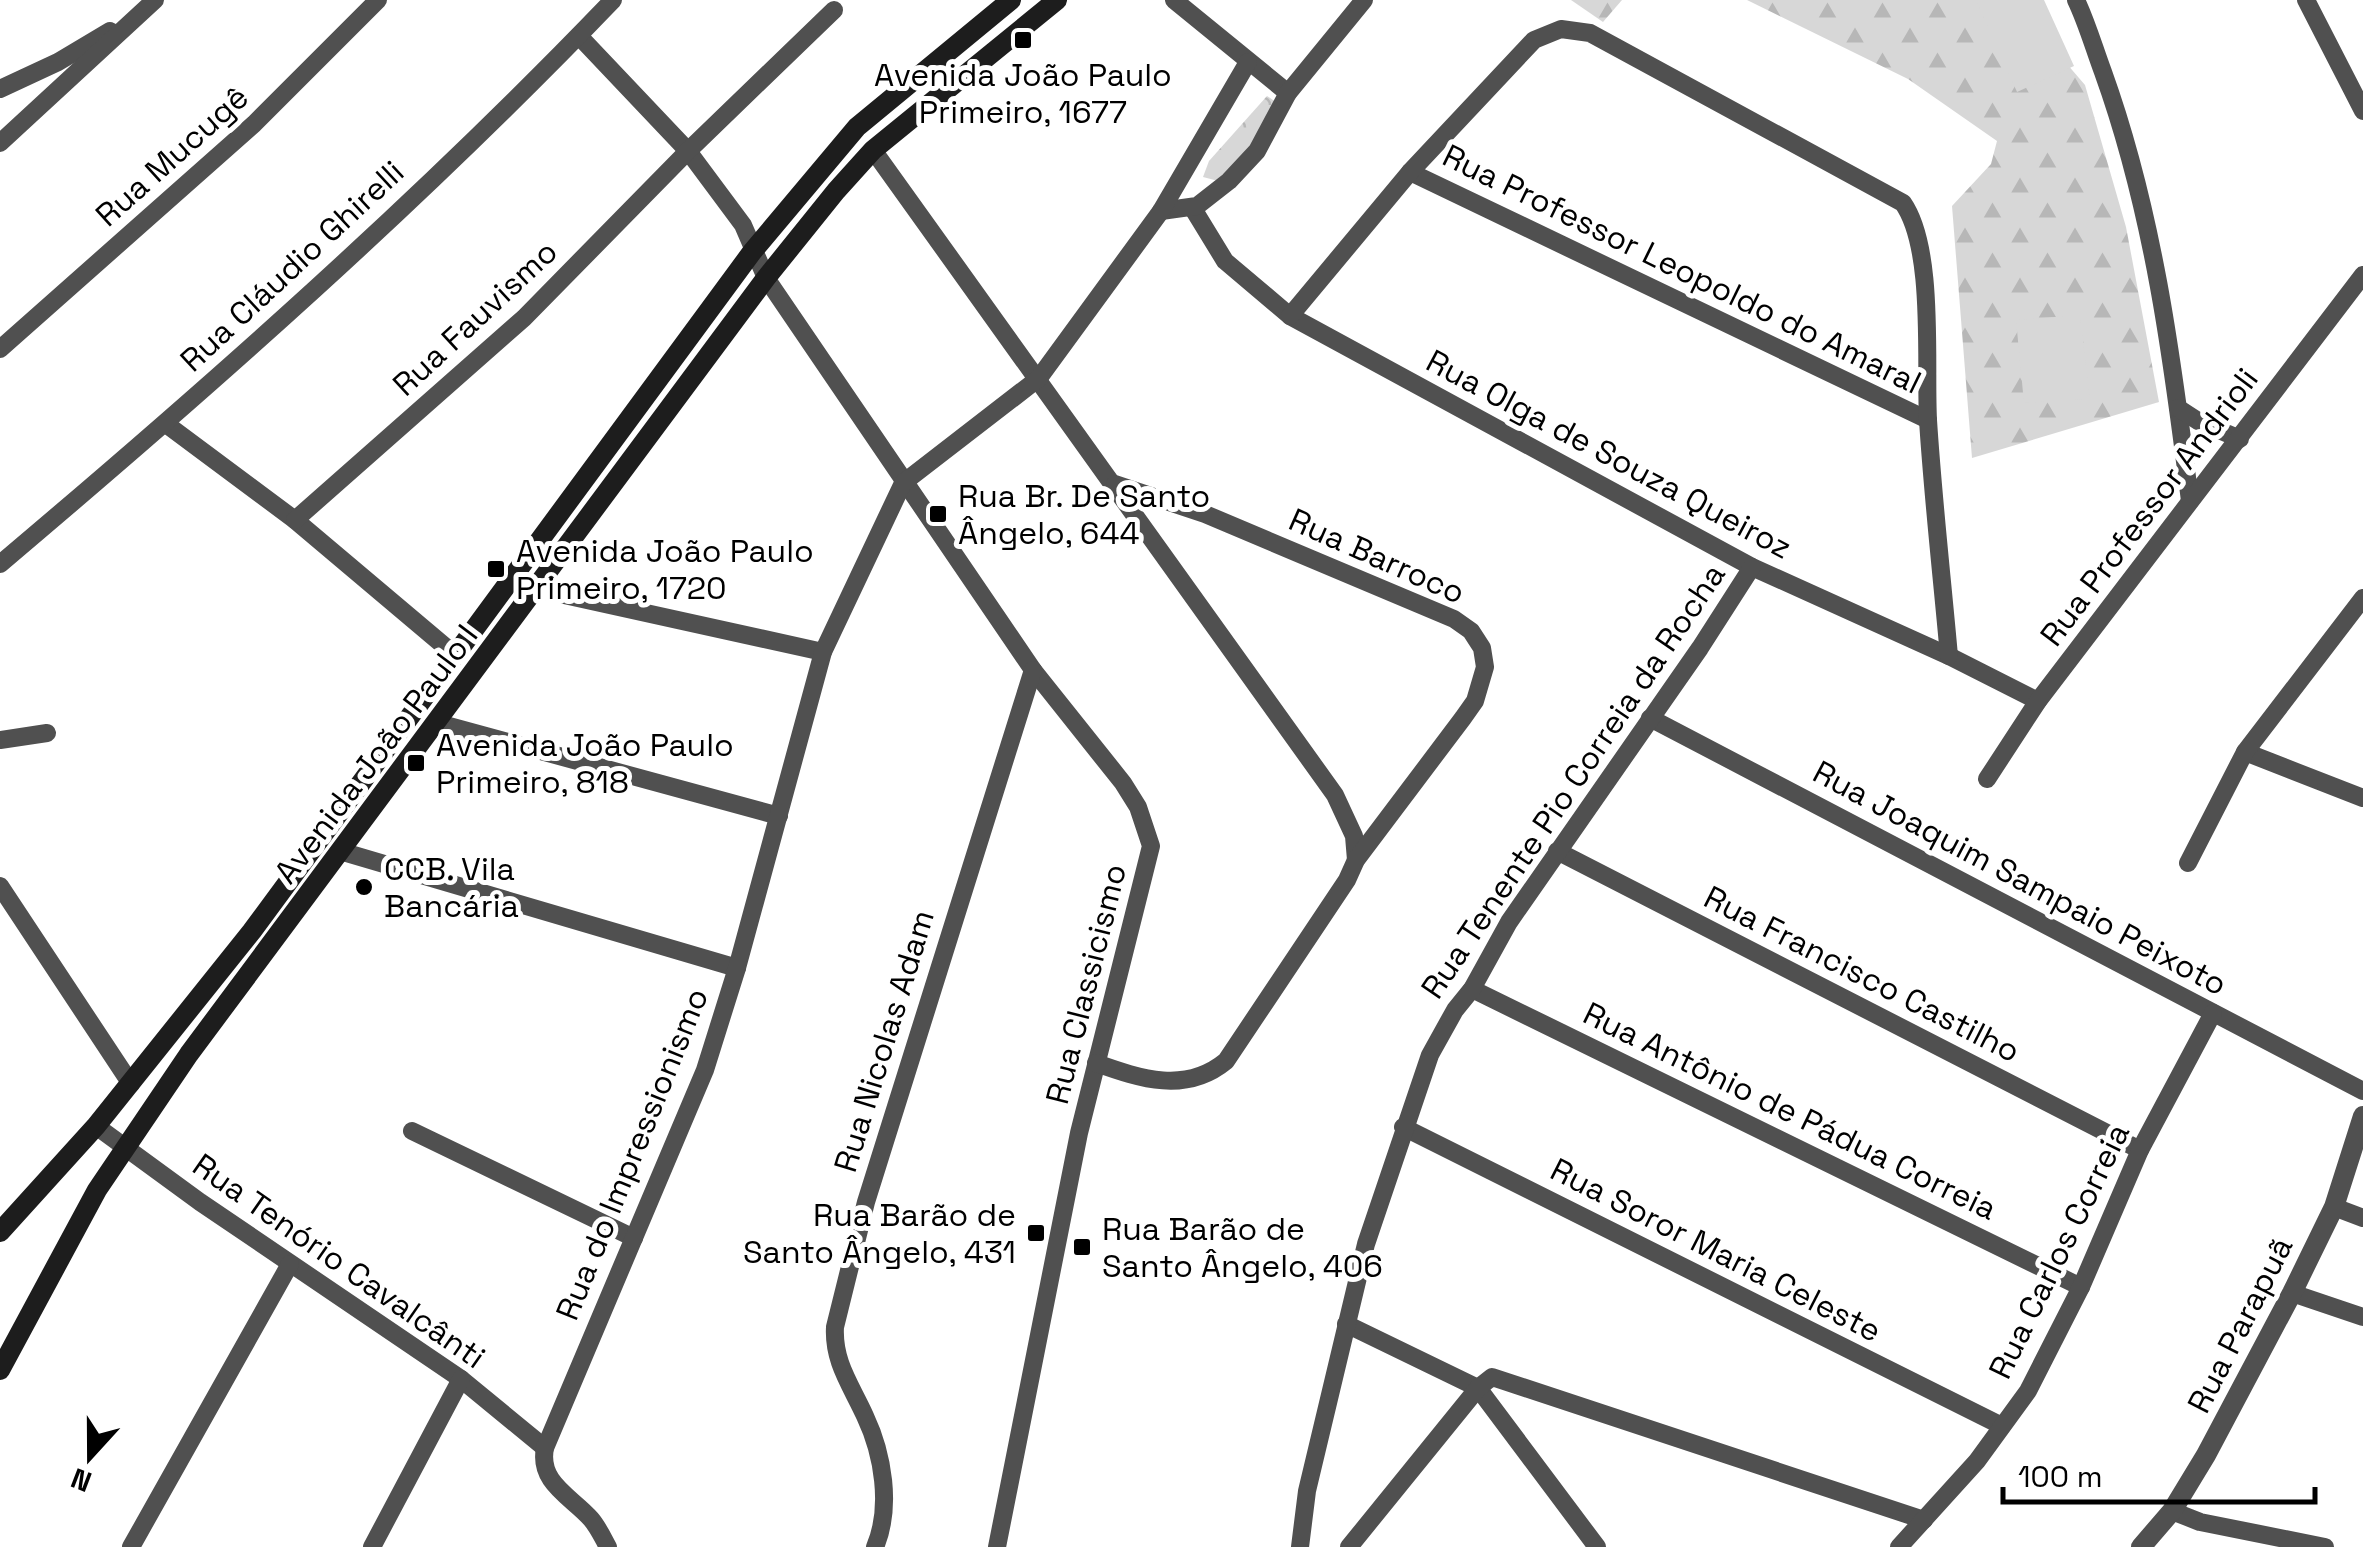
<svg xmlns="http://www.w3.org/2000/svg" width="2363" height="1547" viewBox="0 0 2363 1547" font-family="'Space Grotesk',sans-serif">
<defs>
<pattern id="forest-firs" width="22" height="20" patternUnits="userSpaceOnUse" patternTransform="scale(2.5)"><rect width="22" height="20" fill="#d7d7d7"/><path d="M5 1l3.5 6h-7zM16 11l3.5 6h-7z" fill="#b7b7b7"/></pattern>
<pattern id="park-crowns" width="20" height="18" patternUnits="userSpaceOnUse" patternTransform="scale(2.5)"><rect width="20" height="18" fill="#d7d7d7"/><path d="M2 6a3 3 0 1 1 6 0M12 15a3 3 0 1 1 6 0" fill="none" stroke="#b7b7b7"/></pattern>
</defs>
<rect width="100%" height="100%" fill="#fff"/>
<g fill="url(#forest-firs)">
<polygon points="1571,0 1622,0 1603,22"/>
<polygon points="1747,0 2012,0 2085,85 2126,227 2159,402 1972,458 1952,206 1991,164 1997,141 1908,79"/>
</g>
<polygon fill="url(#park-crowns)" points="1267,96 1282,106 1222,182 1203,177 1209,161"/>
<g fill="#d7d7d7">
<polygon points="1976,0 2044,0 2074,66 2017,92"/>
<polygon points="2080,315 2090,399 2024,403 2016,320"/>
</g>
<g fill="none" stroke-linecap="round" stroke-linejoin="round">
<g stroke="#505050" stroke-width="18">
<polyline points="1174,0 1288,93"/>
<path d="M2076 0C2087 23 2094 48 2103 72 2153 211 2172 356 2190 501"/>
<polyline points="2306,0 2363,111"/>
<polyline points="579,36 688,151 743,225 766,278 1033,670 1123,783 1138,807 1151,846 1079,1133 997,1547"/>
<polyline points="0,89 58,62 110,31"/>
<polyline points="0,143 155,0"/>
<polyline points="873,150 1335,795 1354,836 1356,860"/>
<polyline points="1410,172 1928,420"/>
<polyline points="1192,207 1225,261 1290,316 1752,567 1949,656 2038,701"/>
<polyline points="1161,211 1197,206 1229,181 1257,151 1288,93 1364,0"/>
<path d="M1290 316 1410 172 1534 40 1561 29 1590 33 1903 203C1935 249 1925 363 1928 420 1933 499 1942 577 1949 656"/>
<polyline points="0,349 254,124 378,0"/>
<polyline points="2178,408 2198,421 2240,439"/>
<polyline points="166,424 295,520 455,655"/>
<polyline points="295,520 524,318 688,151 834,10"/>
<path d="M0 564C212 385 421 200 613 0"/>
<polyline points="537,589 823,652"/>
<polyline points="1650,718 2363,1091"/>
<polyline points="438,723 779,816"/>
<polyline points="0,740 47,733"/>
<polyline points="2245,752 2363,798"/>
<polyline points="1987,779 2038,701 2363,275"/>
<polyline points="340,851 737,968"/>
<polyline points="1557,851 2140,1150"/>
<polyline points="2188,863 2245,752 2363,598"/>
<polyline points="0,886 131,1084"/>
<polyline points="1472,989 2081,1287"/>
<path d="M1096 1063C1141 1079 1186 1094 1226 1061L1347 880 1356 860 1463 718 1475 701 1485 667 1482 648 1471 631 1454 619 1205 514 1115 484"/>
<polyline points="96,1126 200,1202 461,1379 545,1448"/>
<polyline points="1403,1127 2002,1426"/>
<polyline points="412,1131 634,1238"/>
<polyline points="2334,1207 2363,1218"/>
<polyline points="2292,1293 2363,1317"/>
<polyline points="1346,1324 1478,1388 1597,1547"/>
<polyline points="2172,1511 2200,1522 2325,1547"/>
<polyline points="131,1547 290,1264"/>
<polyline points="372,1547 461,1379"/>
<path d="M608 1547C603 1538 598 1527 591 1519 572 1497 538 1483 545 1448L705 1070 737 968 823 652 903 483 1039 378 1161 211 1248 62"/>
<path d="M875 1547C892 1507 883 1454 865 1416 851 1385 833 1362 835 1327L866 1202 1033 670"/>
<polyline points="1300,1547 1307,1491 1366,1244 1430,1055 1455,1010 1472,989 1509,922 1700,648 1752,567"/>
<polyline points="1349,1547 1478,1388 1492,1377 1924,1520"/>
<polyline points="1899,1547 1977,1461 2028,1391 2081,1287 2140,1150 2213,1013"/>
</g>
<polyline stroke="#505050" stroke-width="20" points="2141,1547 2172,1511 2206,1455 2292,1293 2334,1207 2363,1116"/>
<g stroke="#1d1d1d" stroke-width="20">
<polyline points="0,1232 96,1126 252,931 752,252 857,127 1011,0"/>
<polyline points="0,1370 97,1190 189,1054 766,278 836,191 873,150 1057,0"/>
</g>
</g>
<g fill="#000" stroke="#fff" stroke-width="4">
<rect x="1013" y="30" width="20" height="20" rx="5"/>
<rect x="928" y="504" width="20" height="20" rx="5"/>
<rect x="486" y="559" width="20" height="20" rx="5"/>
<rect x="406" y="753" width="20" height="20" rx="5"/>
<circle cx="364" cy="887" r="10"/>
<rect x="1026" y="1223" width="20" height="20" rx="5"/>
<rect x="1072" y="1237" width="20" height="20" rx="5"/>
</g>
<g text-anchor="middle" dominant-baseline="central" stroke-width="10" stroke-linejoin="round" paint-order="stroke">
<g font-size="32" fill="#000" stroke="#fff" text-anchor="start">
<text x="1023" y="75" text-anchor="middle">Avenida João Paulo<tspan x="1023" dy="37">Primeiro, 1677</tspan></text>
<text x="958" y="496">Rua Br. De Santo<tspan x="958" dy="37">Ângelo, 644</tspan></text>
<text x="516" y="551">Avenida João Paulo<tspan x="516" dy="37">Primeiro, 1720</tspan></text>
<text x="436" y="745">Avenida João Paulo<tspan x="436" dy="37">Primeiro, 818</tspan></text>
<text x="384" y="869">CCB. Vila<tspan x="384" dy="37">Bancária</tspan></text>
<text x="1016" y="1215" text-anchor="end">Rua Barão de<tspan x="1016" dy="37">Santo Ângelo, 431</tspan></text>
<text x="1102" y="1229">Rua Barão de<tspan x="1102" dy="37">Santo Ângelo, 406</tspan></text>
</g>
<g font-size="32" fill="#000" stroke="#fff">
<text transform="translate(172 156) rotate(-42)">Rua Mucugê</text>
<text transform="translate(292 266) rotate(-43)">Rua Cláudio Ghirelli</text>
<text transform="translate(1682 269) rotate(26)">Rua Professor Leopoldo do Amaral</text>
<text transform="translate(475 318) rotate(-43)">Rua Fauvismo</text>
<text transform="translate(1609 454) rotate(28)">Rua Olga de Souza Queiroz</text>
<text transform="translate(2149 507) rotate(-53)">Rua Professor Andrioli</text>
<text transform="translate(1377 556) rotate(24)">Rua Barroco</text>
<text transform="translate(376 754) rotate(-53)">Avenida João Paulo I</text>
<text transform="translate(1573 781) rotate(-56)">Rua Tenente Pio Correia da Rocha</text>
<text transform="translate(2020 878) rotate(28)">Rua Joaquim Sampaio Peixoto</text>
<text transform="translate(1862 974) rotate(27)">Rua Francisco Castilho</text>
<text transform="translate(1086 984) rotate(-76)">Rua Classicismo</text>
<text transform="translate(884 1041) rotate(-73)">Rua Nicolas Adam</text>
<text transform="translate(1790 1111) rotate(26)">Rua Antônio de Pádua Correia</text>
<text transform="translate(632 1154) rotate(-68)">Rua do Impressionismo</text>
<text transform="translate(1716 1250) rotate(27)">Rua Soror Maria Celeste</text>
<text transform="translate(2059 1251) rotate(-64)">Rua Carlos Correia</text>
<text transform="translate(339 1261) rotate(35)">Rua Tenório Cavalcânti</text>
<text transform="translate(2240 1325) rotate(-63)">Rua Parapuã</text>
</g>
</g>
<g transform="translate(90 1457) rotate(201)" stroke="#ffffff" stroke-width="8" paint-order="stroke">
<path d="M0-8L18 38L0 25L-18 38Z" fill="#000000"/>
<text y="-15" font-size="28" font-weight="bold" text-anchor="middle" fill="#000000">N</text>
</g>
<path d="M2003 1487v15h312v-15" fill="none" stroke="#000000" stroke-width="5"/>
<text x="2018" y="1487" font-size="30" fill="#000000" stroke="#ffffff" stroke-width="8" paint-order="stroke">100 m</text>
</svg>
